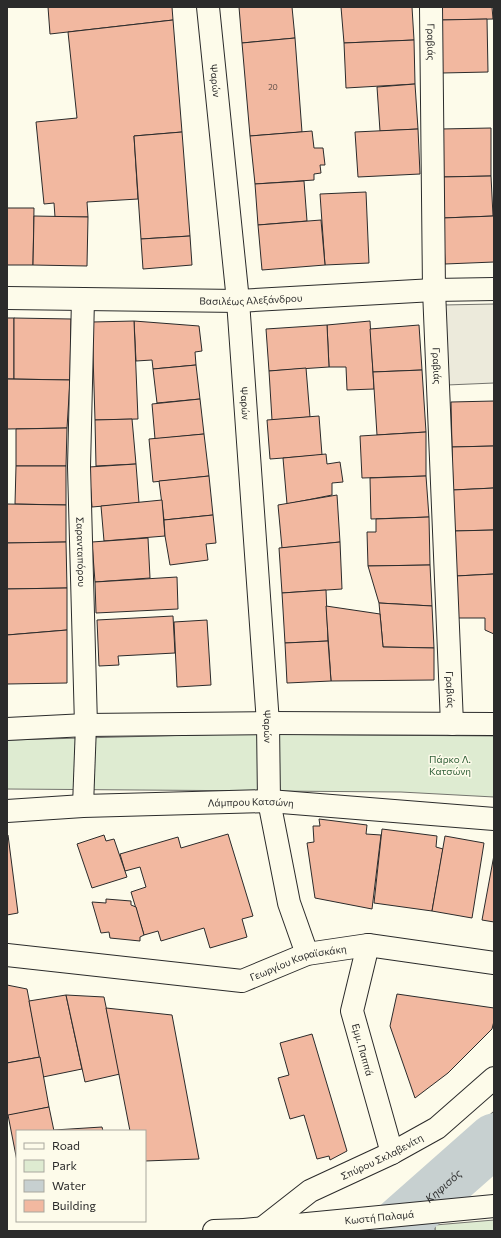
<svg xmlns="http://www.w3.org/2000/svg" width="501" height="1238" viewBox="0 0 501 1238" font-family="Commissioner,sans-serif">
<rect width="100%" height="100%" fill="#fdfbea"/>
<g fill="#deebd1" stroke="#74746e">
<polygon points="232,734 494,736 494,797 401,792 7,789 7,740"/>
<polygon points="494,1220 494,1231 435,1231 435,1225"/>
</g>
<polygon fill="#eceadb" stroke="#74746e" points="494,304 494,383 447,385 443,305"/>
<g fill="#c7d0d0" stroke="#74746e">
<polygon points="494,1111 494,1175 415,1182"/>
<polygon points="435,1225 435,1231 383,1231"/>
</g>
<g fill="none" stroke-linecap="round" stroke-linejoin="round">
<path stroke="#c7d0d0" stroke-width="53" id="s1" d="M391 1231 494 1140"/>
</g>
<g fill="#f2b8a0" stroke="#2b2b2b">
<polygon points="48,7 172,7 173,20 50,34"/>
<polygon points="239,7 292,7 295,38 242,43"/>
<polygon points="341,7 412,7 414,40 344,43"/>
<polygon points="441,7 492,7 493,19 441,20"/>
<polygon points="487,19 488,72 442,73 441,20"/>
<polygon points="173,20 182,132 134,136 138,199 87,202 88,217 55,217 54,203 44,204 36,122 77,118 68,32"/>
<polygon points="295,38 302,132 250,136 242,43"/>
<polygon points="414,40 415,84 346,88 344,43"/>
<polygon points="415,84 418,129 380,131 377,87"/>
<polygon points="491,128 491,176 442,177 441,129"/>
<polygon points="418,129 420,174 358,177 355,132"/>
<polygon points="312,131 314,148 323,148 325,165 320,165 321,173 314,174 314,180 255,184 250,136"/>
<polygon points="182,132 190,236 141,239 134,136"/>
<polygon points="491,176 493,216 443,218 442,177"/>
<polygon points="304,181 307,221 258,225 255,184"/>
<polygon points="366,192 369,263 325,265 320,194"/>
<polygon points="7,208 34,208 33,265 7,265"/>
<polygon points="34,216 88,217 87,266 33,265"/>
<polygon points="494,216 494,262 445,264 443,218"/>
<polygon points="321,220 325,265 262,270 258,225"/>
<polygon points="190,236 192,265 143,269 141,239"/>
<rect x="7" y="318" width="7" height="61"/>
<polygon points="14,318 71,319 70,380 14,379"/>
<polygon points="134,321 199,326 202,351 195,352 196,365 153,369 152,360 136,361"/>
<polygon points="134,321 138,419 95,420 92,322"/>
<polygon points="370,321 374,389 347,390 346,367 329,367 327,325"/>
<polygon points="327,325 329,367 269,371 266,329"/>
<polygon points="419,325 422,370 373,372 370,329"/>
<polygon points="196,365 200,399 157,403 153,369"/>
<polygon points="306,368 310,417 272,420 269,371"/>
<polygon points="422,370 426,432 377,435 373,372"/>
<polygon points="7,379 70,380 67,428 7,429"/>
<polygon points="200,399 204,434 155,439 152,404"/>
<polygon points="494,401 494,446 452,447 451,402"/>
<polygon points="319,416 322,455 270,459 267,420"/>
<polygon points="132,419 136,464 96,466 95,420"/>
<polygon points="67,428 66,466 16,466 16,429"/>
<polygon points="426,432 426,476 362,478 360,436"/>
<polygon points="204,434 209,476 153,482 149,439"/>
<polygon points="494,446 494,488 453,490 452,447"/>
<polygon points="326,454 327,464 340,462 343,482 332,483 332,495 287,504 283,458"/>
<polygon points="136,464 139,503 92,507 89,467"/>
<polygon points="16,466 66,466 66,505 15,504"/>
<polygon points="209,476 213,515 164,520 159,481"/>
<polygon points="426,476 429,517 371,519 370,478"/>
<polygon points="494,488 494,530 454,531 453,490"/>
<polygon points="337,495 340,542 282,548 278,505"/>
<polygon points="162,500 165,536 104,541 101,506"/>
<polygon points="7,504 66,505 66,542 7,543"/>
<polygon points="213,515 216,543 206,544 208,560 170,565 165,536 164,520"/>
<polygon points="429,517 430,565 368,566 367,532 376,532 376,519"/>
<polygon points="494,530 494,574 456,576 454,531"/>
<polygon points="148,538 150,578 95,582 92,542"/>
<polygon points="66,542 67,588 7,589 7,543"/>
<polygon points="340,542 342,589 282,593 279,548"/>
<polygon points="430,565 432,606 379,603 368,566"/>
<polygon points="494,574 494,634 485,630 485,618 458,618 456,576"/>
<polygon points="177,577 178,609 96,613 95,582"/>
<polygon points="67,588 67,630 7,635 7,589"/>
<polygon points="326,590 328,641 285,643 282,593"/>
<polygon points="379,603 432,606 434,648 383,647"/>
<polygon points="326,606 380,614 383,647 434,648 434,680 331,681"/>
<polygon points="173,616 175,653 118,656 119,665 99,666 97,620"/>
<polygon points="207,620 211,685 177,687 174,622"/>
<polygon points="67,630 67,683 7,684 7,635"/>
<polygon points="328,641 331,681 287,683 285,643"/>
<polygon points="319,819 367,825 366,834 381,835 372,909 315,898 307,843 314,842 313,826 320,826"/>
<polygon points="382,829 437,836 436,847 443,849 432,911 374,903"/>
<polygon points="228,834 253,916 242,919 247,937 210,948 204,928 161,941 158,931 144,935 131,892 146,887 140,867 125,871 120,854 178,837 181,848"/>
<polygon points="7,835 8,835 18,913 7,915"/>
<polygon points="104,835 106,841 114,839 127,877 92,888 77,844"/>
<polygon points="445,836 484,843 472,918 432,911"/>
<polygon points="494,855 494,922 482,920"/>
<polygon points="106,899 131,901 131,905 136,907 144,935 140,937 140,941 110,938 109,932 101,933 92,902 106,903"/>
<polygon points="7,985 27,989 40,1057 7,1063"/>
<polygon points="397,994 494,1008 494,1021 492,1029 448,1073 415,1098 390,1026"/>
<polygon points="66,995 82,1069 43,1077 29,1001"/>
<polygon points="66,995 104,997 120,1074 85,1082"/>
<polygon points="106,1008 172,1015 199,1159 145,1161 145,1131 130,1131"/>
<polygon points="312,1034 347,1151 330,1160 329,1156 317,1159 304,1115 290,1119 278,1078 289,1075 280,1043"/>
<polygon points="40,1057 49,1107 7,1116 7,1063"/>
<polygon points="49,1107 54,1131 17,1131 17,1161 8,1115"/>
<polygon points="102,1127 103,1131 54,1131 54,1130"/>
</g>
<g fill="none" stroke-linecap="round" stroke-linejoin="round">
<g stroke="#2b2b2b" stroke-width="22">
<polyline id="pedestrian" points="83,806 86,725"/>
</g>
<g stroke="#2b2b2b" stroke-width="24">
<g id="minor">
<path id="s2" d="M208 7 238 301 268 723 269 801 289 903 307 954"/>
<path id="s3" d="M431 7 434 290 452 724"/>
<path id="s4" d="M7 298 238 301 434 290 494 289"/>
<path id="s5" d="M83 299 79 467 86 725"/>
<path id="s6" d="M368 945 352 1011 392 1153"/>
<path id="s7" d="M7 955 242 981 307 954 368 945 494 963"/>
<path id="s8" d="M264 1227 310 1191 392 1153 437 1128 494 1078"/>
</g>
</g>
<g stroke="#2b2b2b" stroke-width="24">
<g id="tertiary">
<polyline points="7,729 86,725 268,723 494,724"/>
<path id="s9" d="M7 811 83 806 269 801 494 819"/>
<path id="s10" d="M214 1231 244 1230 494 1206"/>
</g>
</g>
<g stroke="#2b2b2b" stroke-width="24">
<polyline id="motorway" points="241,1231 244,1230"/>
</g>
<use href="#pedestrian" stroke="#fdfbea" stroke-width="20"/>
<use href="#minor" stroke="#fdfbea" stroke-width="22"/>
<use href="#tertiary" stroke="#fdfbea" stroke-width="22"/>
<use href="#motorway" stroke="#fdfbea" stroke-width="22"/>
</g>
<g text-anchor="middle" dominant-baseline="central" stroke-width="3" stroke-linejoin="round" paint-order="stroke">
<g font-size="8" fill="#5d4e48">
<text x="273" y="87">20</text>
</g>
<g font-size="10" fill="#2b2b2b" stroke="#fdfbea">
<text stroke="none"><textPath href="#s3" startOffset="35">Γραβιάς</textPath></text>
<text stroke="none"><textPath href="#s2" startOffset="74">Ψαρών</textPath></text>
<text stroke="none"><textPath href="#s4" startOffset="244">Βασιλέως Αλεξάνδρου</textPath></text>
<text stroke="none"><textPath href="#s3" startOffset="359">Γραβιάς</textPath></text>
<text stroke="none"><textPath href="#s2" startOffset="398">Ψαρών</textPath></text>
<text stroke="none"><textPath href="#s5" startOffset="253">Σαρανταπόρου</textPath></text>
<text stroke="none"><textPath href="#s3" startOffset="683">Γραβιάς</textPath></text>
<text stroke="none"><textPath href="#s2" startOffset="722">Ψαρών</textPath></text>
<text stroke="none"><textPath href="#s9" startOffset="244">Λάμπρου Κατσώνη</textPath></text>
<text stroke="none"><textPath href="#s7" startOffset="296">Γεωργίου Καραϊσκάκη</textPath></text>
<text stroke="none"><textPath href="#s6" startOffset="108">Εμμ. Παππά</textPath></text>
<text stroke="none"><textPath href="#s8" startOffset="138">Σπύρου Σκλαβενίτη</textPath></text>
<text stroke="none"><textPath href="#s10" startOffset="166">Κωστή Παλαμά</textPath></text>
</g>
<g font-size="10" fill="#34623c" stroke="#fdfbea">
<text x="450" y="759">Πάρκο Λ.<tspan x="450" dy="12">Κατσώνη</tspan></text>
</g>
<g font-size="11" font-style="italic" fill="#2b2b2b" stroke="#fdfbea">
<text stroke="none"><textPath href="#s1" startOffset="69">Κηφισός</textPath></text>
</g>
</g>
<rect width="501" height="1238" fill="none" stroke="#2b2b2b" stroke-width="16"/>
<rect x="16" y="1130" width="130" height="92" fill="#fdfbea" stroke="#a9a89e"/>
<rect x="24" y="1143" width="20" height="6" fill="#fdfbea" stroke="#a9a89e"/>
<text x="52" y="1150" font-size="12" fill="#2b2b2b">Road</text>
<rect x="24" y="1160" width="20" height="12" fill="#deebd1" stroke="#a9a89e"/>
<text x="52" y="1170" font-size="12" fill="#2b2b2b">Park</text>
<rect x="24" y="1180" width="20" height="12" fill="#c7d0d0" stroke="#a9a89e"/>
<text x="52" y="1190" font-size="12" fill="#2b2b2b">Water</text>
<rect x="24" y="1200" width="20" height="12" fill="#f2b8a0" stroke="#a9a89e"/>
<text x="52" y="1210" font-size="12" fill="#2b2b2b">Building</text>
</svg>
